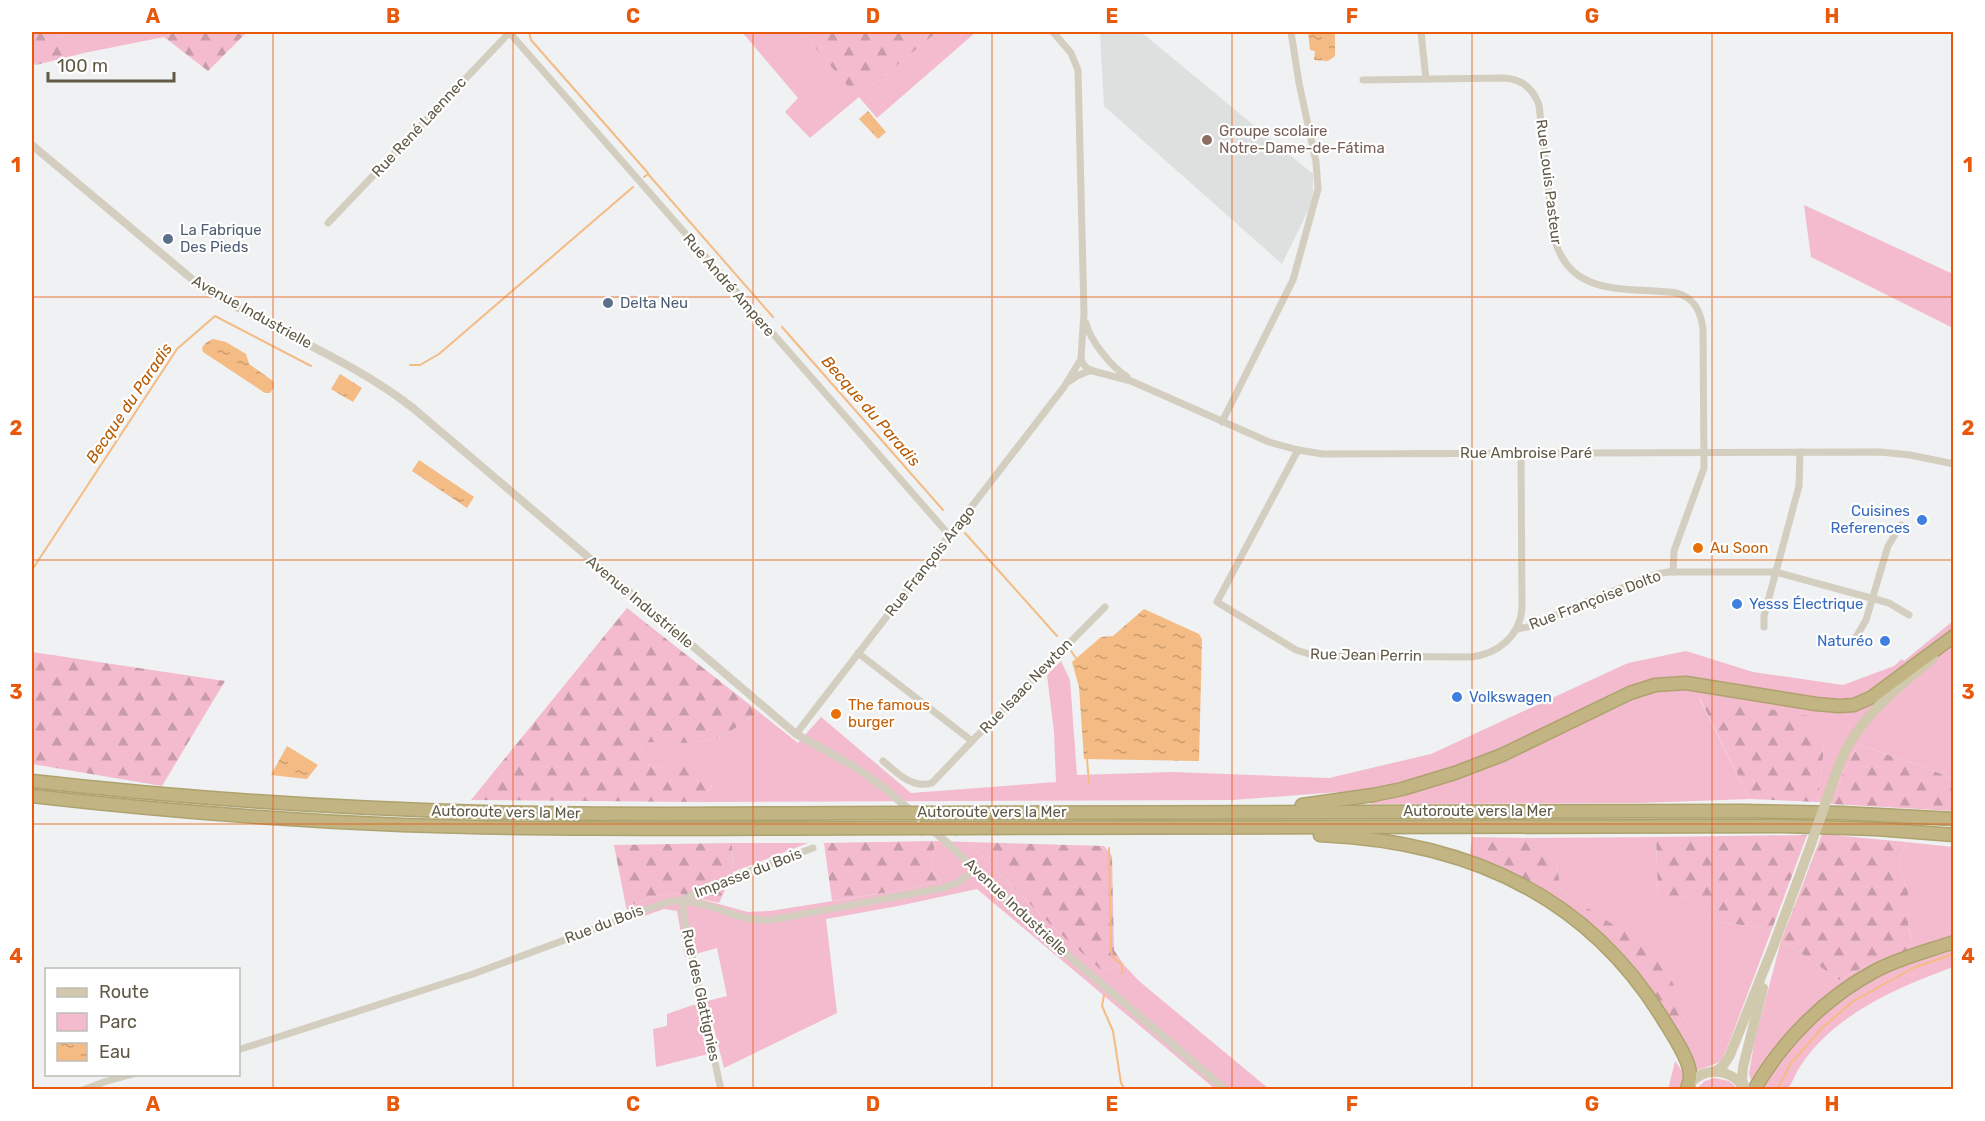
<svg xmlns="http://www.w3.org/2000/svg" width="1985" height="1121" viewBox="0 0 1985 1121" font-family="Rubik,sans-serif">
<defs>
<pattern id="forest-firs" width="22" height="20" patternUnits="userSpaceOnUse" patternTransform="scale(1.5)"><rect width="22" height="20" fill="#f3bbcd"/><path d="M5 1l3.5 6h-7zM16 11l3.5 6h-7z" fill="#c89ba8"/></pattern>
<pattern id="water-ripples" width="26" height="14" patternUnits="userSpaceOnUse" patternTransform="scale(1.5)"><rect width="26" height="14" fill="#f4bb84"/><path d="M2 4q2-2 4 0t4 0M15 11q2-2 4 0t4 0" fill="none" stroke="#c99b6e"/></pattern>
</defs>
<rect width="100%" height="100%" fill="#eff1f2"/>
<polygon fill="#dee0e0" points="1100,32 1141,32 1313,174 1313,192 1309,209 1282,264 1104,106"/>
<g fill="#f3bbcd">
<polygon points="55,32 175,32 164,37 84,53"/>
<polygon points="742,32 802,32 852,90 866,91 937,32 976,32 877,118 859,97 810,138 785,112 798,98"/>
<polygon points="1804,205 1953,274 1953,328 1811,257"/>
<polygon points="1953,621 1953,780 1939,773 1858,744 1841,778 1833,804 1818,802 1824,747 1699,698 1750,799 1639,803 1371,804 1366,790 1233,800 700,802 712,786 699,762 654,768 639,757 643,741 692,743 722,737 759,712 798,743 821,717 911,793 1056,782 1054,732 1047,675 1061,661 1070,680 1077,775 1173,772 1329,778 1431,754 1628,663 1686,651 1753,672 1843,685 1894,666 1902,659 1904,661"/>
<polygon points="1656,837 1658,898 1667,905 1688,895 1718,922 1772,929 1726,1051 1720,1062 1696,1071 1676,1030 1687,1013 1607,922 1561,891 1557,866 1533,838"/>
<polygon points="935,841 968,842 1055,929 1101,970 1124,965 1139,981 1269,1089 1215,1089 977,889 898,906 826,919 837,1013 724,1068 707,1001 727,996 717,948 685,957 677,911 664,909 630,921 626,907 651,897 678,893 748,912 770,911 896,891 942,881 931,869"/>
<path d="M1906 842 1953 847V967C1898 987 1835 1014 1801 1065 1796 1072 1793 1081 1788 1089H1754L1749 1074 1754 1043 1781 941 1799 952 1839 980 1873 962 1907 950 1912 940 1908 927V891L1898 862Z"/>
<polygon points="732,843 808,843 733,872"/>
<polygon points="696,1004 708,1054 656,1067 653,1029 667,1026 667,1014"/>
<polygon points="1675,1061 1686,1076 1682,1089 1668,1090"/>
<polygon points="1715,1078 1729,1081 1738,1089 1695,1090 1705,1081"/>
</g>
<g fill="url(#forest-firs)">
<polygon points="32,32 55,32 84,53 36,65 32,62"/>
<polygon points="175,32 247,32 208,71 164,37"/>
<polygon points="802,32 937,32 866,91 852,91"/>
<polygon points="627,608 759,712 722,737 692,743 643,742 639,757 654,768 699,761 712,786 700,802 471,800"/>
<polygon points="32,652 225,681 162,786 32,764"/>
<polygon points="1699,697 1809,716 1824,747 1818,802 1750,799"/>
<polygon points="1858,744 1939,773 1953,780 1953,811 1833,804 1841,778"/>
<polygon points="1822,834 1906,842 1898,862 1908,891 1908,927 1912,941 1907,950 1873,962 1839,980 1799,952 1781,941"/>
<polygon points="1807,835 1772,929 1718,922 1688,895 1667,905 1658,898 1656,837"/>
<polygon points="1472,837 1533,838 1557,866 1561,891 1643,944 1670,977 1687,1013 1676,1030 1662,1006 1622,952 1551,894 1470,854"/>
<polygon points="935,841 931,869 942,881 896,891 832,901 824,843"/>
<polygon points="968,842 1104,846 1112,856 1114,950 1124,965 1101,970 1055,929"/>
<polygon points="732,843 733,872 719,903 678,893 651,897 626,907 614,845"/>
</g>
<g fill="url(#water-ripples)">
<polygon points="1308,32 1335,32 1335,56 1328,61 1314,60 1315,51 1310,50"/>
<polygon points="868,111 886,132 878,139 859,119"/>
<path d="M213 339 226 342 246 354 249 364 273 381 274 387 270 393H265L203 352 202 348C205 343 208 341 213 339Z"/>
<polygon points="340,374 362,388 353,402 331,389"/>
<polygon points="419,460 474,497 467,508 412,471"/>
<polygon points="1144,609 1199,634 1202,639 1199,761 1084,759 1079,687 1072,662 1101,637 1113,636"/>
<polygon points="287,746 318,765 307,779 271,775"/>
</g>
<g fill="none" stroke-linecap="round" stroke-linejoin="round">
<g stroke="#f4bb84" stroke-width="2">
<polyline points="529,32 531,40 648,173"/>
<polyline points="644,177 648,174 773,317"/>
<polyline points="782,327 943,510"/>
<polyline points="410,365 420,365 439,354 633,187"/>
<polyline points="965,533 1057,636"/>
<polyline points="32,570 177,349 215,316 311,366"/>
<polyline points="1071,651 1076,658"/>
<polyline points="1087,759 1089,783"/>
<polyline points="1109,848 1111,949 1112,956 1122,965 1122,973"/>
<polyline points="1104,995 1102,1006 1113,1031 1121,1083 1125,1090"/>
<polyline points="1777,1090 1791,1063 1824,1026 1852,1002 1913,968 1954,954"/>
</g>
<g stroke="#aea26e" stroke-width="15">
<g id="motorway">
<path d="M32 781C182 798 333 808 484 812 622 816 760 813 898 813"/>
<path d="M32 796C155 810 279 820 402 825 575 831 747 828 920 828"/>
<polyline points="1302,805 1373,795 1402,789 1455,773 1502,755 1630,693 1655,685 1686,683 1816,704 1839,706 1854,705 1872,697 1954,636"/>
<polyline points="933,813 1741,811 1842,813 1954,819"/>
<polyline points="957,828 1784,826 1876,829 1954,835"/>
<path d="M1320 835C1463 841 1586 893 1663 1019 1671 1032 1691 1061 1690 1076 1690 1081 1688 1085 1687 1089"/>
<path d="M1754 1090C1782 1041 1826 997 1875 971 1899 958 1928 951 1954 942"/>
</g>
</g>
<g stroke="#d3cebf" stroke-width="7">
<polyline points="509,32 950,536"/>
<polyline points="1053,32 1071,53 1078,70 1084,313 1081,358 1083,364 1089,370 1131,381 1269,442 1298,450 1323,454 1880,452 1910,455 1954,464"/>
<polyline points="1421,32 1426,79"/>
<path d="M1363 80 1504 78C1522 79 1533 88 1539 105L1554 237C1570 300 1628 286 1677 293 1695 298 1701 312 1703 329L1704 468 1674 551 1673 572"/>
<polyline points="328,223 510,32"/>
<path d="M1086 323C1090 341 1111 366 1127 377"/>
<polyline points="1070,381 1077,376 1091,370"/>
<polyline points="1222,422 1293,280 1318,189 1316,162 1299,83 1291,32"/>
<path d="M1298 450 1217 602 1296 650 1316 656 1471 657C1498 654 1520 636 1522 608L1521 453"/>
<polyline points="1764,627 1764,616 1799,486 1800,452"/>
<polyline points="1517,629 1533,626 1573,607 1657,574 1668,572 1776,572 1889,603 1909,615"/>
<polyline points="1852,644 1866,620 1888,546 1901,525"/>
<polyline points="858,653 972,741 1105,607"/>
<polyline points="796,734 1064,387 1081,359"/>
<path d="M883 761C897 773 912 789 932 783L972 741"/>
<path d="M238 1050 473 974 667 902C704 895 735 923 771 920L943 888 959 882 975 869"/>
<polyline points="83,1090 104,1082 133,1074"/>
<polyline points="721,1090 683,914 683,900 704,888 813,848"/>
</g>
<path stroke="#d3cebf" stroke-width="8" d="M32 145 199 285C269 330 348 357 413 408L796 734 855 767 887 790 945 841 1056 945 1226 1090"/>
<g stroke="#d1c9ad" stroke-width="10">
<path d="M1829 793C1835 775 1841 757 1851 741 1871 708 1903 683 1933 658"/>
<polyline points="1716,1071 1723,1066 1730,1055 1773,947 1809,850"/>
<path d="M1687 1088C1702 1066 1729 1067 1744 1088"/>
<polyline points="1745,1090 1742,1079 1743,1067 1763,988"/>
</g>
<use href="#motorway" stroke="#c2b583" stroke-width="12"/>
<g stroke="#aea26e" stroke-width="15" stroke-linecap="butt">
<g id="motorway-bridge">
<polyline points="898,813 933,813"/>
<polyline points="920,828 957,828"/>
</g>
</g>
<polyline stroke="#d1c9ad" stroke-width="10" points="1809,850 1829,793"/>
<use href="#motorway-bridge" stroke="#c2b583" stroke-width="12"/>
</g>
<path fill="none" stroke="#e8590c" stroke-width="1.5" stroke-opacity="0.55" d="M273 32V1090M513 32V1090M753 32V1090M992 32V1090M1232 32V1090M1472 32V1090M1712 32V1090M32 297H1954M32 560H1954M32 824H1954"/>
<circle fill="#8d6e63" stroke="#fff" stroke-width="2" cx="1207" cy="140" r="6"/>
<g fill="#5c6f8a" stroke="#fff" stroke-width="2">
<circle cx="168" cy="239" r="6"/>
<circle cx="608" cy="303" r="6"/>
</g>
<g fill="#3f7fe0" stroke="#fff" stroke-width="2">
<circle cx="1922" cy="520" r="6"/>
<circle cx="1737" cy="604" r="6"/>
<circle cx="1885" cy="641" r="6"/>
<circle cx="1457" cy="697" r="6"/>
</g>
<g fill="#e8710a" stroke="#fff" stroke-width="2">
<circle cx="1698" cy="548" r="6"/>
<circle cx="836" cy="714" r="6"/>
</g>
<g text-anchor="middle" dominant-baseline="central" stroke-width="4.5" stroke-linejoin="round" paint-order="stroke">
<g font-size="15" fill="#5f5946" stroke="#fff">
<text transform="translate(419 127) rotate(-47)">Rue René Laennec</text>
<text transform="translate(1549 182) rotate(83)">Rue Louis Pasteur</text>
<text transform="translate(729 285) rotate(49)">Rue André Ampere</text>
<text transform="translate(252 312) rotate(29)">Avenue Industrielle</text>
<text x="1526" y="453">Rue Ambroise Paré</text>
<text transform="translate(930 561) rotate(-52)">Rue François Arago</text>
<text transform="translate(1595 600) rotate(-21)">Rue Françoise Dolto</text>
<text transform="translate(640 602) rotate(40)">Avenue Industrielle</text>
<text transform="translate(1366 655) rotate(1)">Rue Jean Perrin</text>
<text transform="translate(1026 686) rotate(-46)">Rue Isaac Newton</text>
<text x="1478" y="811">Autoroute vers la Mer</text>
<text transform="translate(506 812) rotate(1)">Autoroute vers la Mer</text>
<text x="992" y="812">Autoroute vers la Mer</text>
<text transform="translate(748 873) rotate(-21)">Impasse du Bois</text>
<text transform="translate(1016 907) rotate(43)">Avenue Industrielle</text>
<text transform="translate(604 924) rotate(-21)">Rue du Bois</text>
<text transform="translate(701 995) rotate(78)">Rue des Glattignies</text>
</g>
<g font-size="15" fill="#785e54" stroke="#fff" text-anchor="start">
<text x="1219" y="131">Groupe scolaire<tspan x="1219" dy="17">Notre-Dame-de-Fátima</tspan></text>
</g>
<g font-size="15" fill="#4e5e75" stroke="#fff" text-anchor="start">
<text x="180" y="230">La Fabrique<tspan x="180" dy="17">Des Pieds</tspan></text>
<text x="620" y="303">Delta Neu</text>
</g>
<g font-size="15" fill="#366cbe" stroke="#fff" text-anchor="end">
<text x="1910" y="511">Cuisines<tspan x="1910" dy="17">References</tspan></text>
<text x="1749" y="604" text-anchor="start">Yesss Électrique</text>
<text x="1873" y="641">Naturéo</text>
<text x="1469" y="697" text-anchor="start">Volkswagen</text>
</g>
<g font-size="15" fill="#c56008" stroke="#fff" text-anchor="start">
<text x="1710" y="548">Au Soon</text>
<text x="848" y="705">The famous<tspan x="848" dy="17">burger</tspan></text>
</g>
<g font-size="16" font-style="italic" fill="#b85a00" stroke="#fff">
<text transform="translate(129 403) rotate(-56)">Becque du Paradis</text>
<text transform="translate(871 411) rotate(49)">Becque du Paradis</text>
</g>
</g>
<rect width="1985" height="1121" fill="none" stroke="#ffffff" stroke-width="66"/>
<rect x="45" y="968" width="195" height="108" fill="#ffffff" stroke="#bfbdb5" stroke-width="1.5"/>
<rect x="57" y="988" width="30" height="9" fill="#d1c9ad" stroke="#bfbdb5" stroke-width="1.5"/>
<text x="99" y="998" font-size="18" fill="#5f5946">Route</text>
<rect x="57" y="1013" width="30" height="18" fill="#f3bbcd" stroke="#bfbdb5" stroke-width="1.5"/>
<text x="99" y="1028" font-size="18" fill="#5f5946">Parc</text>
<rect x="57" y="1043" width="30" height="18" fill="url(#water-ripples)" stroke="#bfbdb5" stroke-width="1.5"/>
<text x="99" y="1058" font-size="18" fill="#5f5946">Eau</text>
<path d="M48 72v9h126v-9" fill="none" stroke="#5f5946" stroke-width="3"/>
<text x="57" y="72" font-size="18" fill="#5f5946" stroke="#ffffff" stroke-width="4.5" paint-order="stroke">100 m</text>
<rect x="33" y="33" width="1919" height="1055" fill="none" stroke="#e8590c" stroke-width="2"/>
<g font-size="20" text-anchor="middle" font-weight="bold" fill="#e8590c">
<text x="153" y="23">A</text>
<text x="393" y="23">B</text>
<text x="633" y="23">C</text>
<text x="873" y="23">D</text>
<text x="1112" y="23">E</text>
<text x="1352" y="23">F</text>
<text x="1592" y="23">G</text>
<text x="1832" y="23">H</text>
<text x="16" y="172">1</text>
<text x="1968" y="172">1</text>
<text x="16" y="435">2</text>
<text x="1968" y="435">2</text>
<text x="16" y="699">3</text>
<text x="1968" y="699">3</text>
<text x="16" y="963">4</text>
<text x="1968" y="963">4</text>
<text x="153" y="1111">A</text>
<text x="393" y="1111">B</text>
<text x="633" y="1111">C</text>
<text x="873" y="1111">D</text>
<text x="1112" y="1111">E</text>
<text x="1352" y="1111">F</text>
<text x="1592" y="1111">G</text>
<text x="1832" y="1111">H</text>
</g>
</svg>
